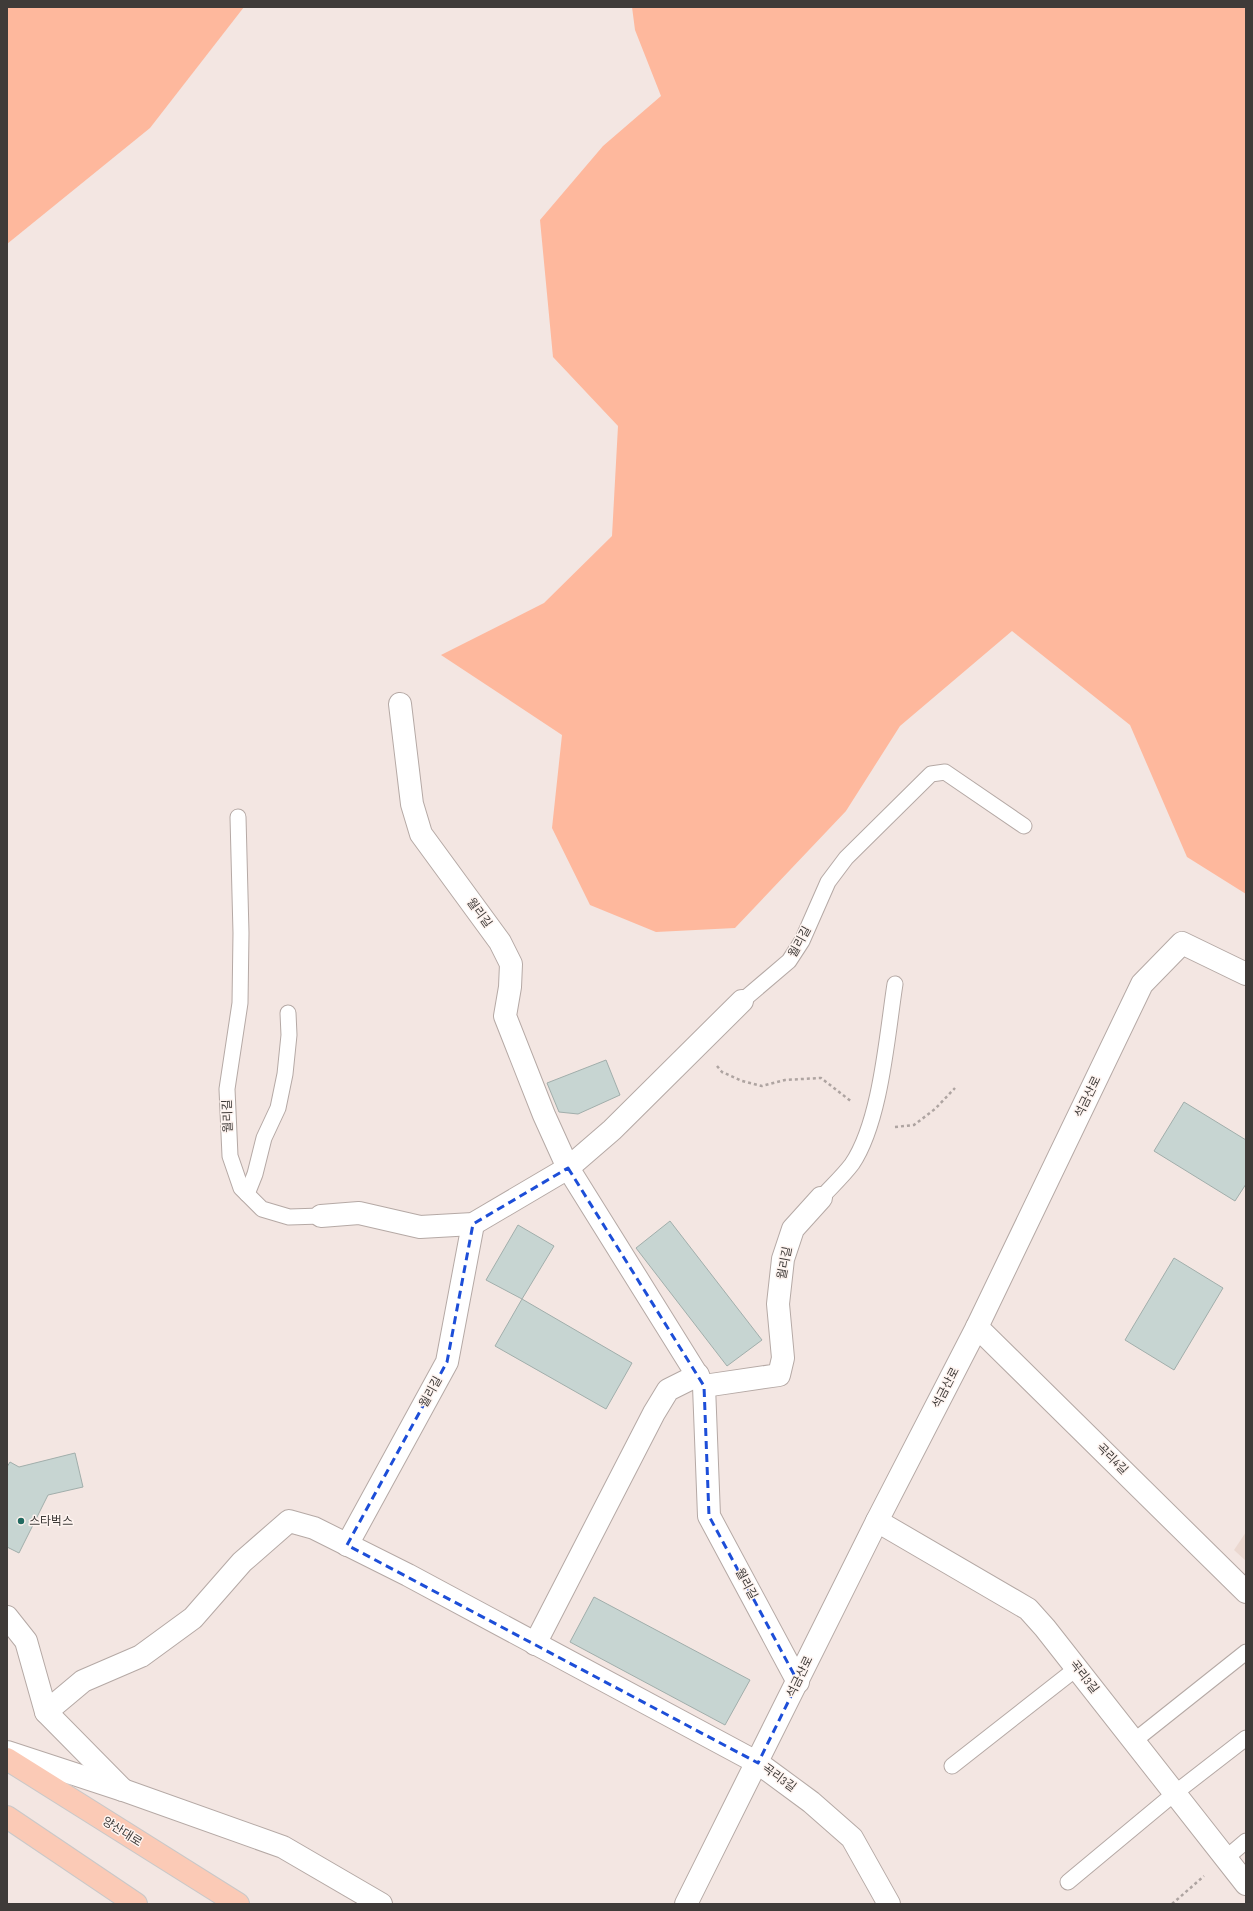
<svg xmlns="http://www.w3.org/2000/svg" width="1253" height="1911" viewBox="0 0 1253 1911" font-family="'Sofia Sans Condensed','Noto Sans KR',sans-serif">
<rect width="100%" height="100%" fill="#f3e6e2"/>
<polygon fill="#ebd8d0" points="1246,1532 1246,1561 1234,1550"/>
<g fill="#feb89d">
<polygon points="7,7 244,7 150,128 7,244"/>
<polygon points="632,7 1246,7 1246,894 1187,857 1130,725 1012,631 900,726 846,811 735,928 656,932 590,905 552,828 562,735 441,655 544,603 612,536 618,426 553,357 540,220 603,146 661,96 635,30"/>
</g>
<g fill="#c7d5d2" stroke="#a1aeab">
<polygon points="606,1060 620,1095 578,1114 559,1112 547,1083"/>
<polygon points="1184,1102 1246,1140 1246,1184 1235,1201 1154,1151"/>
<polygon points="670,1221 762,1340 727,1366 636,1248"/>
<polygon points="518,1225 554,1246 522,1299 486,1280"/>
<polygon points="1174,1258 1223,1288 1174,1370 1125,1340"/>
<polygon points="522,1299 632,1363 606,1409 495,1346"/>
<polygon points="75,1453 83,1487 48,1495 19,1553 7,1547 7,1467 10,1462 19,1467"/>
<polygon points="594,1597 750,1680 725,1725 570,1642"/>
</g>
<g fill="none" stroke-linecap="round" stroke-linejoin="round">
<g stroke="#b5a9a5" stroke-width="17">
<g id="lane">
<polyline points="238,817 241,933 240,1003 227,1089 230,1156 241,1188 262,1209 289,1217 321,1216"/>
<polyline points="742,1001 789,961 802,941 828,882 846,858 931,774 945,772 1024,826"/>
<polyline points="247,1194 255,1174 264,1138 278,1108 285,1074 289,1035 288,1013"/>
<path d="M821 1198C831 1187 843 1176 852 1164 881 1121 887 1035 895 984"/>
<polyline points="1134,1741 1246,1652"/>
<polyline points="952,1766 1077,1668"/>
<polyline points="1226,1858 1246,1841"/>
<polyline points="1068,1882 1175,1793 1246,1738"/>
</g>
</g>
<g stroke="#b5a9a5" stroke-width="24">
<g id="street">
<polyline points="400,704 412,804 421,834 500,942 511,964 510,987 505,1016 544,1115 568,1168 704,1386 709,1516 798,1682"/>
<polyline points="321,1216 359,1213 420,1227 473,1224 568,1168 612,1130 742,1001"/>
<polyline points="977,1327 1246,1592"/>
<polyline points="704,1386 779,1375 783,1358 778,1304 783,1259 793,1229 821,1198"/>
<polyline points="877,1521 1028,1609 1045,1628 1246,1884"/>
<polyline points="347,1545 447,1362 473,1224"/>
<polyline points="7,1617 26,1641 46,1712 123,1790"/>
<polyline points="535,1644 654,1413 668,1390 698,1375"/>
<polyline points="46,1712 83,1681 141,1656 193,1618 242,1562 289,1521 314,1528 408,1575 758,1763 811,1802 852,1838 889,1904"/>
<polyline points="686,1904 877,1521 977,1327 1142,984 1182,943 1246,974"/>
</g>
</g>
<g stroke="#b5a9a5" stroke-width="24">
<polyline id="secondary" points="7,1752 123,1790 283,1847 381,1904"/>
</g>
<g stroke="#c9c8c8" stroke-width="24">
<g id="primary">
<polyline points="7,1759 238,1904"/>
<polyline points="7,1817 136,1904"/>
</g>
</g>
<g stroke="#aea4a1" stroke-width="2.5" stroke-dasharray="3 3" stroke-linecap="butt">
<polyline points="717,1066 722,1072 742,1081 762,1086 785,1080 821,1078 852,1102"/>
<polyline points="895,1127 914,1125 935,1109 955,1088"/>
<polyline points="1172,1904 1204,1876"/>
</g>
<use href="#lane" stroke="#fff" stroke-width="15"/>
<use href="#street" stroke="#fff" stroke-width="22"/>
<use href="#secondary" stroke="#fff" stroke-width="22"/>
<use href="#primary" stroke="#fbcab6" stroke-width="22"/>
</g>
<path fill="none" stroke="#1d4ed8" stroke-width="3" stroke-dasharray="8 5" stroke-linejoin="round" d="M568 1168 704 1386 709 1516 798 1682 758 1763 347 1545 447 1362 473 1224Z"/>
<circle fill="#226a61" stroke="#fef4f0" stroke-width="1.5" cx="21" cy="1521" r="4"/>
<g text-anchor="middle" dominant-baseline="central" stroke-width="3" stroke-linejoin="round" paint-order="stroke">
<g font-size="12" fill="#3f3b39" stroke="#fef4f0">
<text transform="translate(479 913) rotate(54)">월리길</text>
<text transform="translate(800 942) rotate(-61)">월리길</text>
<text transform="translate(1088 1097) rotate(-64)">석금산로</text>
<text transform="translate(228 1116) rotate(-92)">월리길</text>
<text transform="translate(785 1263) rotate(-79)">월리길</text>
<text transform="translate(946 1388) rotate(-63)">석금산로</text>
<text transform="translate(431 1392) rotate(-61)">월리길</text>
<text transform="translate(1112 1459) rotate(45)">곡리4길</text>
<text transform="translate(746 1584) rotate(62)">월리길</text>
<text transform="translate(800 1677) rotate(-64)">석금산로</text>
<text transform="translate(1084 1677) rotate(52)">곡리3길</text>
<text transform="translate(779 1778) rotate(36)">곡리3길</text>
<text transform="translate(122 1832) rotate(32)">양산대로</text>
</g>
<g font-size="12" fill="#3f3b39" stroke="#fef4f0" text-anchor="start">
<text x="29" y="1521">스타벅스</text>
</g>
</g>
<rect width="1253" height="1911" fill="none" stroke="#3f3b39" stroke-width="16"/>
</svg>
